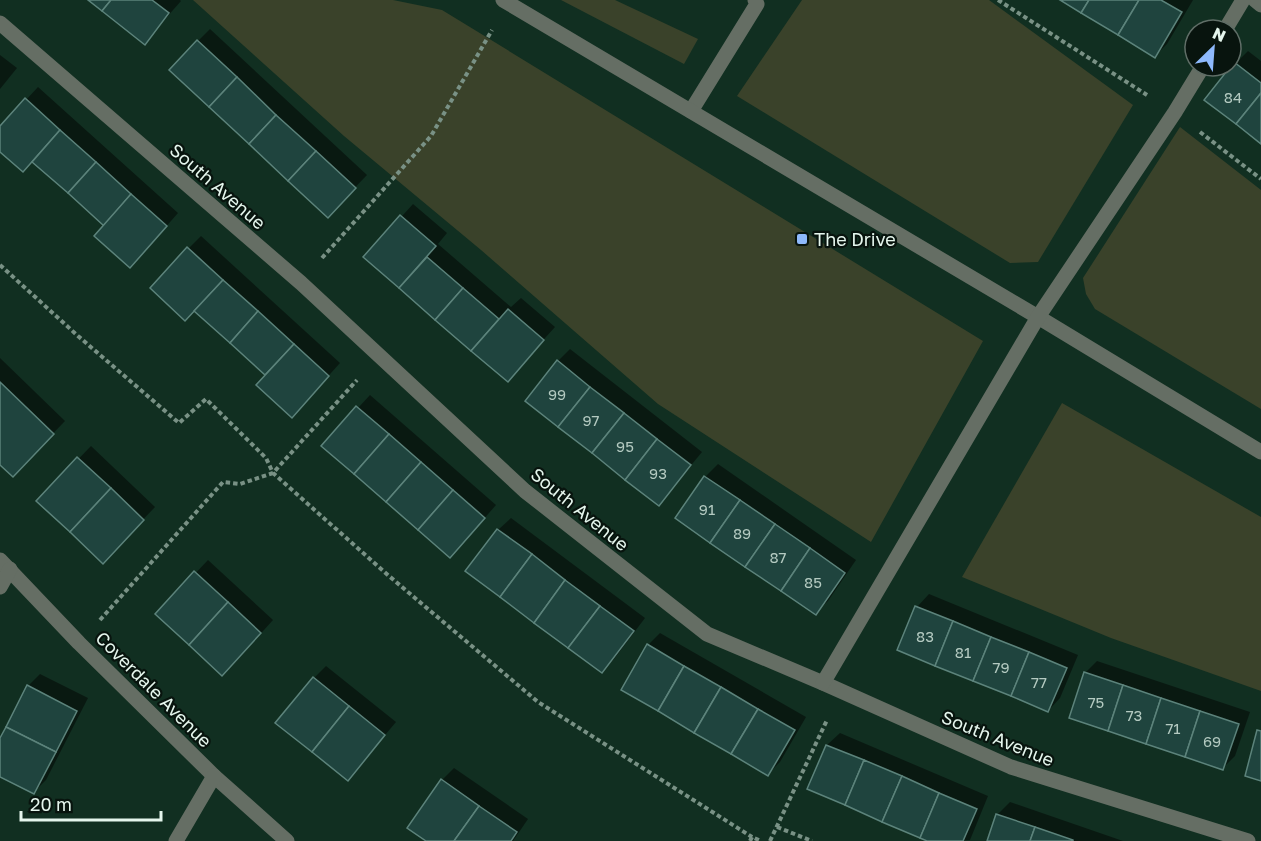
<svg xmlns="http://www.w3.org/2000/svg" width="1261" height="841" viewBox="0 0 1261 841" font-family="'Golos Text',sans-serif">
<rect width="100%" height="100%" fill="#112f21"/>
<g fill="#3a422a">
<polygon points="193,0 393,0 442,10 983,341 871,542 658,404 481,250 344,136"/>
<polygon points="561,0 615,0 698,39 684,64"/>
<polygon points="802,0 989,0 1133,105 1038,262 1010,263 737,96"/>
<polygon points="1180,127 1261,190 1261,409 1095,309 1086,294 1083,278"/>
<polygon points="1062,403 1261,517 1261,691 1111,638 962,577"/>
</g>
<g fill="#0007">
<polygon points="91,0 180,0 181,1 144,43"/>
<polygon points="1062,0 1193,0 1167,44 1155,56"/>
<polygon points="210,29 367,175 340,203 198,41"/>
<polygon points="1248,51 1261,61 1261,143 1236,63"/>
<polygon points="0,55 17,68 0,89"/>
<polygon points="38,87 178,213 142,254 106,225 32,161 0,150 0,128"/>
<polygon points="413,204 447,233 438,244 511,307 521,298 555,327 507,380 365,257"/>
<polygon points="201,236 340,363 304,403 267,375 195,309 188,249"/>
<polygon points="570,349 702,452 659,504 558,361"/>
<polygon points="0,358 65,421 13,475 0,463"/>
<polygon points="370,395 496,505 462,544 323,446"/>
<polygon points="91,446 155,507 115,549 38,501"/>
<polygon points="718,464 856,560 828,601 815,613 677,518 705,477"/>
<polygon points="511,518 645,618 614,659 602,671 467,571 498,530"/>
<polygon points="208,560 273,620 235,662 157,614"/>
<polygon points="929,594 1078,655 1060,698 1048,711 899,649 917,607"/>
<polygon points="660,633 806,717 780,762 768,774 648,645"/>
<polygon points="1097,661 1250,712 1235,756 1223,768 1085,673"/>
<polygon points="326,666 396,722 348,779 314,678"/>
<polygon points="40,674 88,698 46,780 34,792 0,775 0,741 28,686"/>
<polygon points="840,733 988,796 970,840 932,841 809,789 827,745"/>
<polygon points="454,768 528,819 513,841 429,841 442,780"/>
<polygon points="1010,802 1123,841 988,841 998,814"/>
</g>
<g fill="#1f443e" stroke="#5c837b" stroke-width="1.5">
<polygon points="88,0 111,0 102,11"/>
<polygon points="111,0 152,0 169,13 145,45 102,11"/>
<polygon points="1060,0 1089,0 1081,13"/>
<polygon points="1089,0 1139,0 1118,35 1081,13"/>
<polygon points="1139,0 1161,0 1182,12 1155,58 1118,35"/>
<polygon points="197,40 237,77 209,107 169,70"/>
<polygon points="1234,62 1261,83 1261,93 1236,124 1204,100"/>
<polygon points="237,77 276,115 249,144 209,107"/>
<polygon points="1261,93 1261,144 1236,124"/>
<polygon points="25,98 60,130 23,172 0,152 0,126"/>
<polygon points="276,115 316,151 288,181 249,144"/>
<polygon points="60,130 96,162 68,193 32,162"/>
<polygon points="316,151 356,188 328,218 288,181"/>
<polygon points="96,162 131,194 104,226 68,193"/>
<polygon points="131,194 167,226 130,268 94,236"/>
<polygon points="400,215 436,246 399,288 363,257"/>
<polygon points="187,247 223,280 185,321 150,288"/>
<polygon points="427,257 463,288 435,320 399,288"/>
<polygon points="223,280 258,311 230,343 194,311"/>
<polygon points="463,288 499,319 471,351 435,320"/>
<polygon points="508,309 544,340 508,382 471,351"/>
<polygon points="258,311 294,344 265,375 230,343"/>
<polygon points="294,344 329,376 292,418 256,385"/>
<polygon points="557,360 590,387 558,427 525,401"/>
<polygon points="0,382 54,434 13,477 0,465"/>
<polygon points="590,387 624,413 592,453 558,427"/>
<polygon points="356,406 389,434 354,474 321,446"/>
<polygon points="624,413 657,439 625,480 592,453"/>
<polygon points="389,434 421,462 386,502 354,474"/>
<polygon points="657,439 691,465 659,506 625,480"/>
<polygon points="77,457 111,488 70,532 36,501"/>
<polygon points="421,462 453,490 418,530 386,502"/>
<polygon points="704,476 740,500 710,543 675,518"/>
<polygon points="111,488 144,520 103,564 70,532"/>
<polygon points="453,490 485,518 450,558 418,530"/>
<polygon points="740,500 775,524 745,567 710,543"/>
<polygon points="775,524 810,548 781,591 745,567"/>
<polygon points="497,529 532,554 500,597 465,571"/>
<polygon points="810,548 845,573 816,615 781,591"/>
<polygon points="532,554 565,580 534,623 500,597"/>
<polygon points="194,571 228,602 189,645 155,614"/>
<polygon points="565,580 600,606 568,648 534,623"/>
<polygon points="228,602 261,633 222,676 189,645"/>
<polygon points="600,606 634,631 602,673 568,648"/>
<polygon points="915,606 953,621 935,666 897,650"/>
<polygon points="953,621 991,637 973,681 935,666"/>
<polygon points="991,637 1029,652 1011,696 973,681"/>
<polygon points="647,644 684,666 658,711 621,690"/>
<polygon points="1029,652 1067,668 1048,712 1011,696"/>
<polygon points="684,666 721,687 694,733 658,711"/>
<polygon points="1084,672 1123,685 1108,731 1069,718"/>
<polygon points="313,677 349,706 312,752 275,723"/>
<polygon points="27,685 77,711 56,752 6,727"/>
<polygon points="1123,685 1161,698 1146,744 1108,731"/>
<polygon points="721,687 758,709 731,754 694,733"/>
<polygon points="1161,698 1200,711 1185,757 1146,744"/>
<polygon points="349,706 385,735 348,781 312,752"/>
<polygon points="758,709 795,730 768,776 731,754"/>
<polygon points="1200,711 1239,724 1223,770 1185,757"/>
<polygon points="6,727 56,752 34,794 0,777 0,738"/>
<polygon points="1257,730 1261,731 1261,781 1245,776"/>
<polygon points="826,745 864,760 845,805 807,789"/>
<polygon points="864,760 902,776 882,822 845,805"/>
<polygon points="902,776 939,793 920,838 882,822"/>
<polygon points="441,779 479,806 454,841 426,841 407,828"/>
<polygon points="939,793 977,809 963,841 927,841 920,838"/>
<polygon points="479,806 517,832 511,841 454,841"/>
<polygon points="996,814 1035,827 1030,841 987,841"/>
<polygon points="1035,827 1073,840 1073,841 1030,841"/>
</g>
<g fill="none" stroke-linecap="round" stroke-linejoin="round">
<g stroke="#799185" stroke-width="4" stroke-dasharray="4.5 3" stroke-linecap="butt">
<polyline points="998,0 1147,95"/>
<polyline points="1200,132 1261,179"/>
<polyline points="322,258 431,136 492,30"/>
<polyline points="0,265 78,336 179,423 206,399 266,458 273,473 389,576 538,702 752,837"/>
<polyline points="100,620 223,482 240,484 273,473 357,380"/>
<polyline points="777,827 812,841"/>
<polyline points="750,841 752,837 761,841"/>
<polyline points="770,841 827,720"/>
</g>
<polyline stroke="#656e64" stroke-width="15" points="691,111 757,4 755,0"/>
<g stroke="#656e64" stroke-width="15">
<polyline points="503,0 1038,317 1261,452"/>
<polyline points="1255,0 1261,5"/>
<polyline points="0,23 301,283 525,491 707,634 823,683 1011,767 1248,841"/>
<polyline points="1225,30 1243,0"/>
<polyline points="0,560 79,643 214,776 287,841"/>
<polyline points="0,587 10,569"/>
<polyline points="823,683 1038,317 1175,112 1203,66"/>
<polyline points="176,841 214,776"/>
</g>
</g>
<rect fill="#8eb9fc" stroke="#08140e" stroke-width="2" x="796" y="233" width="12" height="12" rx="3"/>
<g text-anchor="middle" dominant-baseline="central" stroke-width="4.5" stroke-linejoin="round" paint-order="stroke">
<g font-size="15" fill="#b4cac1">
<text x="1233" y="97">84</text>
<text x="557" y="394">99</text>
<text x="591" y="420">97</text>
<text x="625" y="446">95</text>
<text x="658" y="473">93</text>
<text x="707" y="509">91</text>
<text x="742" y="533">89</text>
<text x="778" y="557">87</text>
<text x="813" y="582">85</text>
<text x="925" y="636">83</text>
<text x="963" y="652">81</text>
<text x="1001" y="667">79</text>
<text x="1039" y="682">77</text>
<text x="1096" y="702">75</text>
<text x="1134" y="715">73</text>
<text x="1173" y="728">71</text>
<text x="1212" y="741">69</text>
</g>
<g font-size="18" fill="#e5f6ed" stroke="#08140e">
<text transform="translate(218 186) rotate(41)">South Avenue</text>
<text transform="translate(580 509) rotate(39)">South Avenue</text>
<text transform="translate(154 689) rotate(45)">Coverdale Avenue</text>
<text transform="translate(998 738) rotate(22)">South Avenue</text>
</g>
<g font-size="18" fill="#e5f6ed" stroke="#08140e" text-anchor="start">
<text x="814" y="239">The Drive</text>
</g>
</g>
<g transform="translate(1213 48) rotate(25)"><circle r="28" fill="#08140e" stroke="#606e67" stroke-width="1.5"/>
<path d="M0-4.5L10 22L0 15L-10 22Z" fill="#8eb9fc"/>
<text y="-9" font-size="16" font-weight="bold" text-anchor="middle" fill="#e5f6ed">N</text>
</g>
<path d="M21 811v9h140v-9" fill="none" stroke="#e5f6ed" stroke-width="3"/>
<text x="30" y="811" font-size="18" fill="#e5f6ed" stroke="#08140e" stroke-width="4.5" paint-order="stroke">20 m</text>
</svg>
